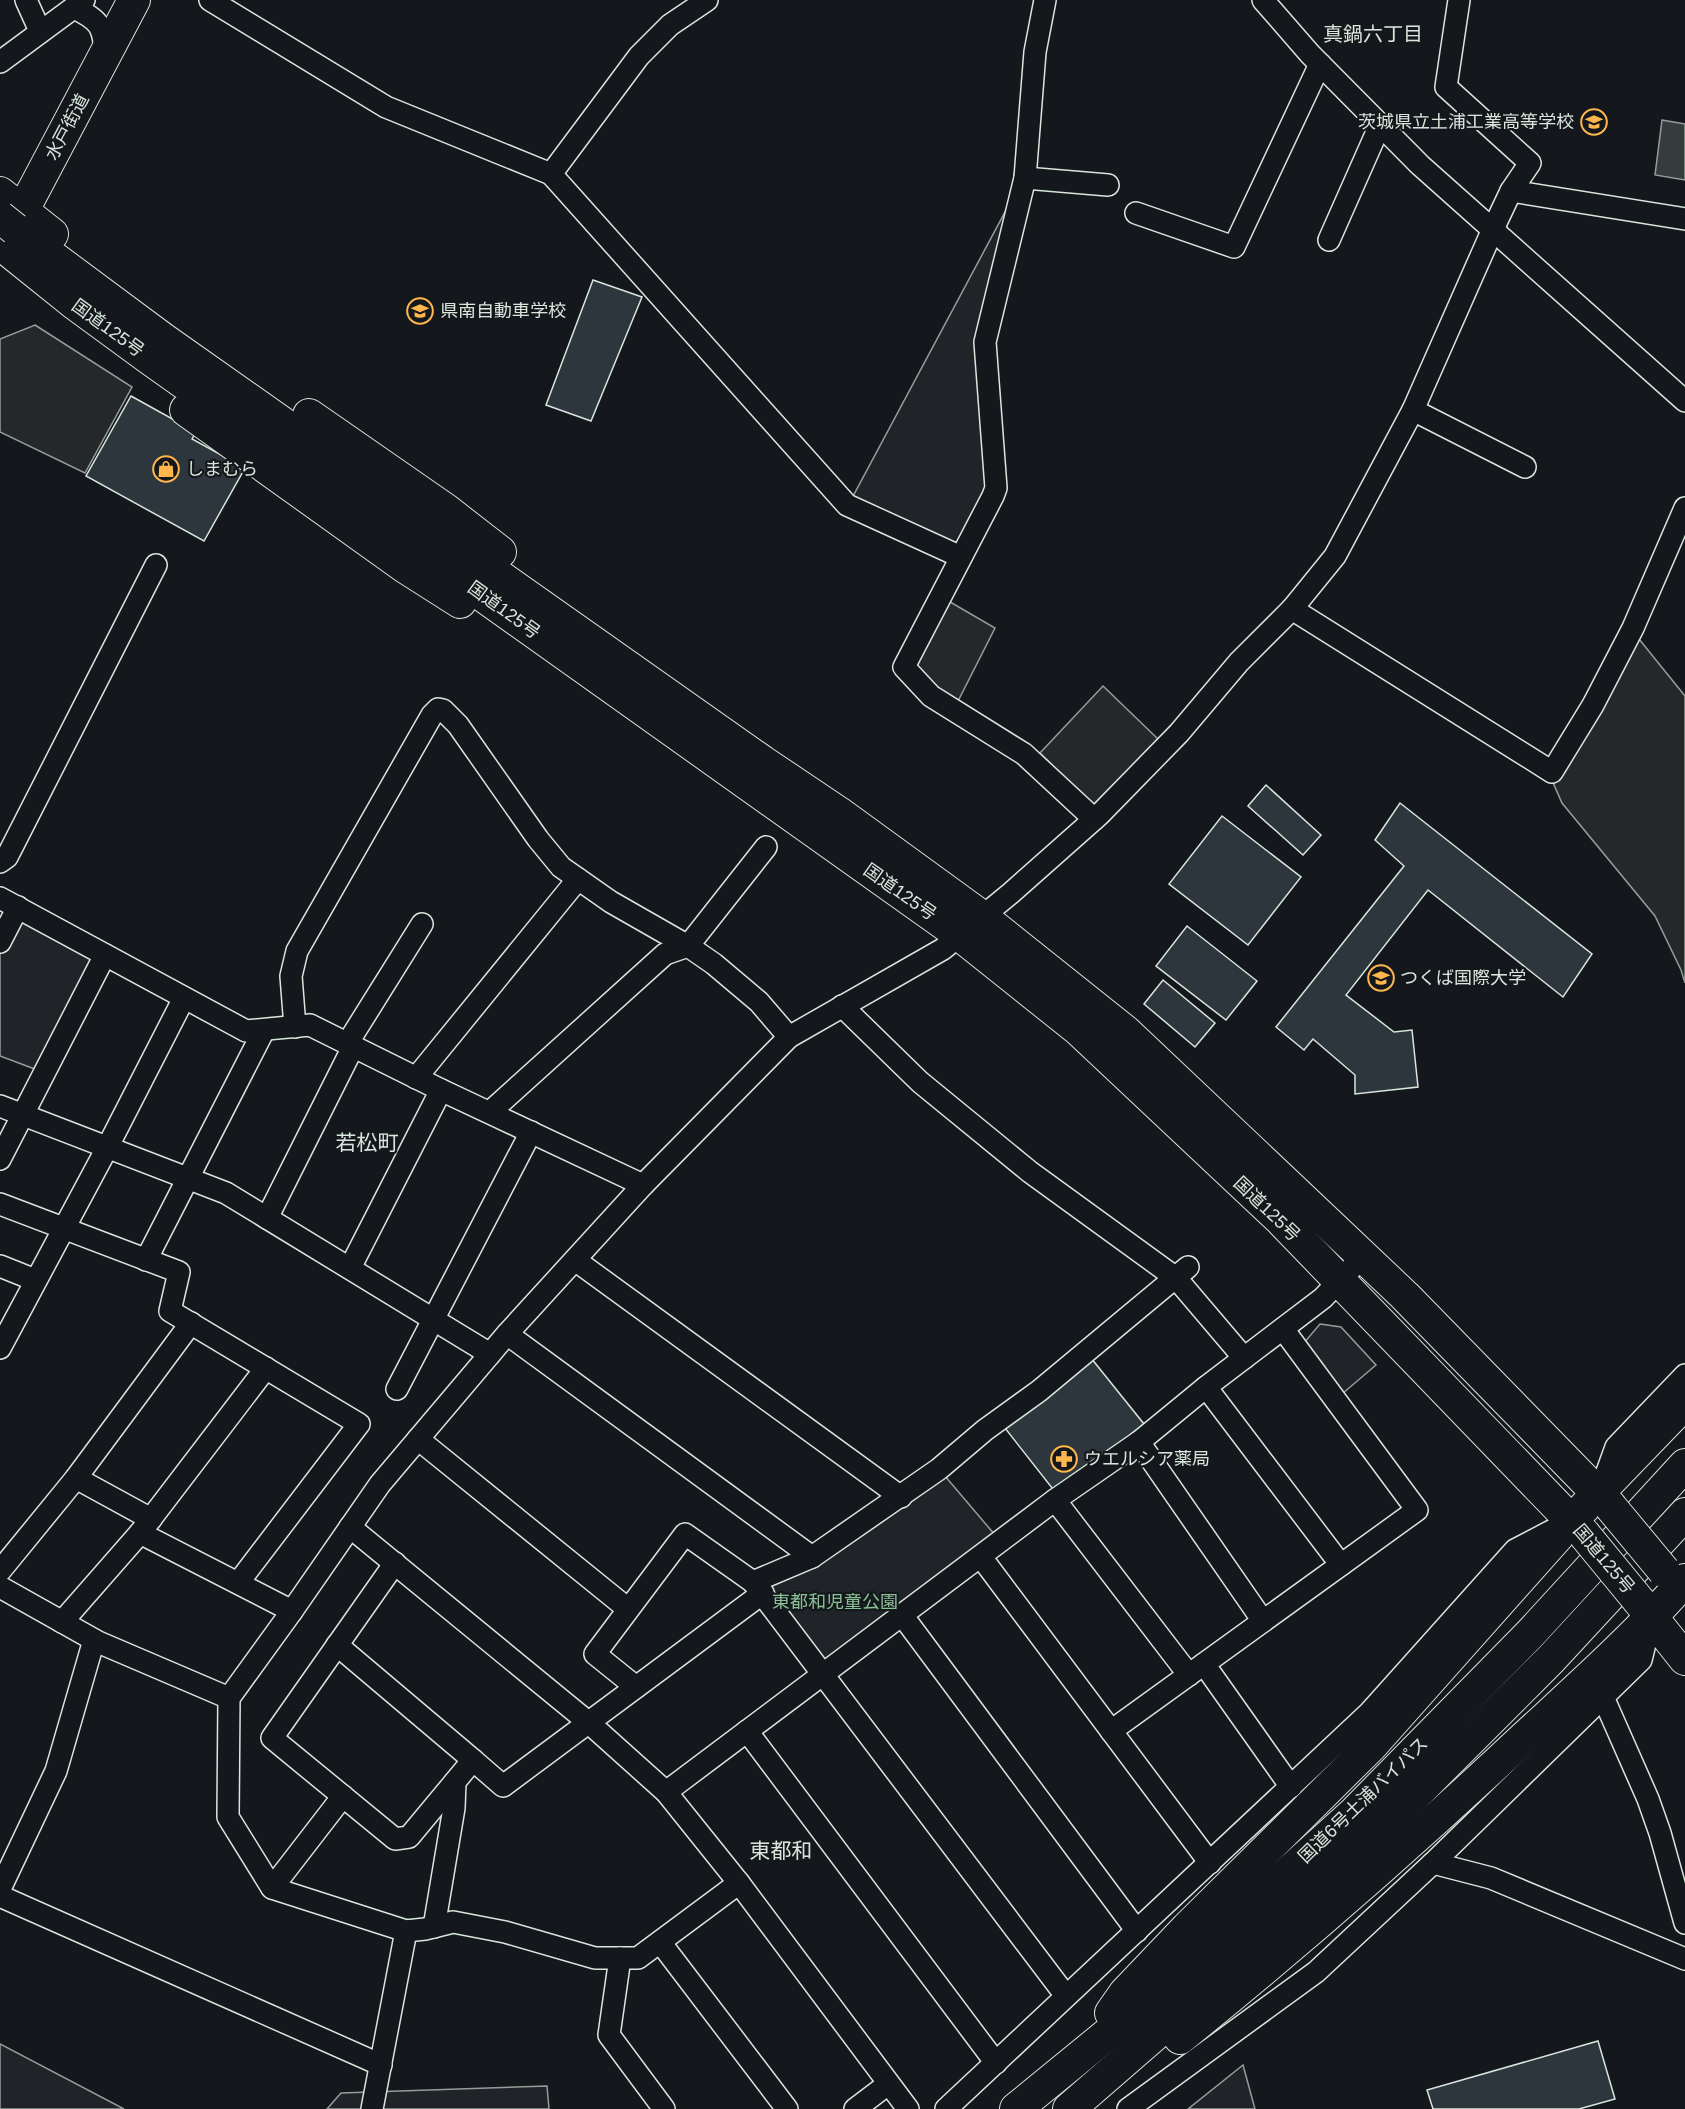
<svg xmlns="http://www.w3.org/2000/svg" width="1685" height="2109" viewBox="0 0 1685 2109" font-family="Helvetica,'Noto Sans JP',sans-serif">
<rect width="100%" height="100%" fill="#14181c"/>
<g fill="#202428" stroke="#939e99" stroke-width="1.5">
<polygon points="1021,182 979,341 989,488 958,552 851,500"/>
<polygon points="19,912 99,957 40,1071 0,1056 0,950"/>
<polygon points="1320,1324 1341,1327 1376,1365 1342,1394 1303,1344"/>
<polygon points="939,1469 1001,1542 824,1674 753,1582"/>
<polygon points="0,2044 124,2109 0,2109"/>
<polygon points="1243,2065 1255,2109 1188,2109"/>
<polygon points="547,2086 549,2109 327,2109 341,2093"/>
</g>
<g fill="#24282b" stroke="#939e99" stroke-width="1.5">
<polygon points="35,325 132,387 85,473 0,432 0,339"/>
<polygon points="945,599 995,628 956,705 910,666"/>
<polygon points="1639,639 1685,696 1685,983 1681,970 1655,916 1562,803 1551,778 1613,677"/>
<polygon points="1103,686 1158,739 1096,809 1040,753"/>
</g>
<polygon fill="#363b3e" stroke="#939e99" stroke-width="1.5" points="1662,120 1685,124 1685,180 1655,175"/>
<g fill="#2c363c" stroke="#d8e6dc" stroke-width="1.5">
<polygon points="593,280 642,297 591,421 546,405"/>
<polygon points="131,396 196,432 192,439 245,468 204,541 86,476"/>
<polygon points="1266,785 1321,835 1303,855 1248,806"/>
<polygon points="1400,803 1592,954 1563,997 1428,890 1346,995 1394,1032 1412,1030 1418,1087 1355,1094 1355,1075 1313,1039 1304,1050 1276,1027 1404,866 1375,840"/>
<polygon points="1222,816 1301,877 1248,945 1169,884"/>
<polygon points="1187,926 1257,981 1226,1020 1156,966"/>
<polygon points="1163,980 1215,1023 1195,1047 1144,1004"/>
<polygon points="1091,1358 1144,1424 1056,1493 1001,1423"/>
<polygon points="1598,2041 1615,2099 1579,2109 1433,2109 1427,2090"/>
</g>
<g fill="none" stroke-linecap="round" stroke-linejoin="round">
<g stroke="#d8e6dc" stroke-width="24">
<g id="minor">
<polyline points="26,0 40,31"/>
<polyline points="210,0 386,107 551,174 847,505 961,557"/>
<polyline points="1045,0 1035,52 1025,178 985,342 996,488 993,496 904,667 931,696 1024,754 1094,819"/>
<polyline points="1263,0 1310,54 1420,165 1685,401"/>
<polyline points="1459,0 1446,87 1530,163 1511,191 1685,219"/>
<path d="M74 8C99 20 104 26 105 54"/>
<polyline points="0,62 84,0"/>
<polyline points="551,174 639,56 670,25 707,0"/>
<polyline points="1025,178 1108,185"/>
<polyline points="1136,213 1234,247 1320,64"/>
<polyline points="1329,240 1380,125"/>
<polyline points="1413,410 1525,467"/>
<polyline points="1292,609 1335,556 1413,410 1493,229 1511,191"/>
<polyline points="0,862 7,857 156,565"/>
<polyline points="0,898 246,1031 310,1025 441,1090 643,1185"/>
<polyline points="0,942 18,907"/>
<polyline points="842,1006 920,1082 1030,1172 1176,1278 1244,1358"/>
<polyline points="295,1027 291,976 297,951 432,715 438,709 443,710 458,725 538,839 561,867 611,902 688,946 714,964 759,1002 789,1037"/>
<polyline points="347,1044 422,924"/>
<polyline points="416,1078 578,879"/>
<polyline points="0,1106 226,1193 490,1354"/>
<polyline points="490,1112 665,954 688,946 766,847"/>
<polyline points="0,1159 105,955"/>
<polyline points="0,1204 179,1272 170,1311 359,1424 238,1583"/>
<polyline points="267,1218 353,1047"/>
<polyline points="146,1260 264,1030"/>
<polyline points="575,1260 901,1497"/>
<polyline points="0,1266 35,1280"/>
<polyline points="350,1268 441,1090"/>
<polyline points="507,1334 812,1557"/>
<polyline points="0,1348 107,1148 184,998"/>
<polyline points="1206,1387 1341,1565"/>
<polyline points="397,1389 531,1132"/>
<polyline points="418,1439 628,1609"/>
<polyline points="1139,1442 1263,1621"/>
<polyline points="76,1478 151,1519"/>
<polyline points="1604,1480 1616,1447 1685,1375"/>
<polyline points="1055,1500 1189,1675"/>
<polyline points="350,1527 588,1722 666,1792 739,1883 908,2109"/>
<polyline points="140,1533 292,1611"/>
<polyline points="981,1557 1210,1863"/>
<polyline points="395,1563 272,1738 395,1839 409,1837 473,1760 503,1786 763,1593"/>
<polyline points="0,1571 76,1478 191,1323"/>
<polyline points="0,1587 98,1642 229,1698"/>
<polyline points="902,1615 1137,1931"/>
<polyline points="62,1622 140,1533 266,1368"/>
<polyline points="337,1645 473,1760"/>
<polyline points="1204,1664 1291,1787"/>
<polyline points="636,1687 595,1654 685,1534 753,1582"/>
<polyline points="1603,1697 1648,1799 1660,1833 1685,1923"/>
<polyline points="747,1731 996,2063"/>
<polyline points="1111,1731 1417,1510 1283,1329"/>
<polyline points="666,1792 1055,1500 1139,1442 1206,1387 1323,1298 1364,1255"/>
<polyline points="1433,1863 1491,1878 1685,1959"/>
<polyline points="272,1888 343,1796"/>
<polyline points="0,1889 56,1771 94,1640"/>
<polyline points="0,1896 381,2065"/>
<polyline points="434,1927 454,1808 455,1782"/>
<polyline points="406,1931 425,1929 453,1922 505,1932 595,1958 638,1958 739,1883"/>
<polyline points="660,1942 787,2109"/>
<polyline points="620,1958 609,2035 664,2109"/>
<polyline points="1066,1996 753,1582 812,1557 939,1469 985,1430 1039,1391 1188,1267"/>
<polyline points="372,2109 406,1931 272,1888 228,1817 229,1698 292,1611 380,1484 507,1334 643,1185 789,1037 943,949 1011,893 1099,815 1179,733 1239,662 1292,609 1552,772 1593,705 1633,628 1685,508"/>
<polyline points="855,2109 888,2084"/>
<polyline points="946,2109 1369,1713 1515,1550 1557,1528"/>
<polyline points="1128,2109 1316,1972 1433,1863 1641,1660 1651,1619"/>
</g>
</g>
<g stroke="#d8e6dc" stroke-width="34">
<g id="highway">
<polyline points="0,193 52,234"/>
<polyline points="13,229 134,0"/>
<polyline points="15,229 163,339 763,762 839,813 982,917 1126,1032 1405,1296 1610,1506"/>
<polyline points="8,250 74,303 149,358 960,935 1079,1030 1279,1218 1584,1534"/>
<polyline points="186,410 405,567 460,602"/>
<polyline points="309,415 446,510 500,552"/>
<polyline points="1639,1601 1685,1659"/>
<polyline points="1111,2013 1125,1993 1187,1928 1371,1746 1572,1520 1685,1403"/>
<path d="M1180 2038C1299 1942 1414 1841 1526 1736 1580 1686 1636 1636 1685 1580"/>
<polyline points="1016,2109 1137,2010 1355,1812 1530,1634 1685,1465"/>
<polyline points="1069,2109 1152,2037 1378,1832 1551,1659 1685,1514"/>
</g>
</g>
<use href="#minor" stroke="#14181c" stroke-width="21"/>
<use href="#highway" stroke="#14181c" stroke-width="32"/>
<g stroke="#d8e6dc" stroke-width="34" stroke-linecap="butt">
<g id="highway-bridge">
<polyline points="0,217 15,229"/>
<polyline points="1610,1506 1664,1571"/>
<polyline points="1584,1534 1639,1601"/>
</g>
</g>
<use href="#highway-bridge" stroke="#14181c" stroke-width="32"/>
</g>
<defs>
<g id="school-ring" transform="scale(1.35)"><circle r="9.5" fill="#14181c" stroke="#ffb74d" stroke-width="1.5"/><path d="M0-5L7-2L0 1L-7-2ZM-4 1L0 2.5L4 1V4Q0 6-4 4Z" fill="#ffb74d"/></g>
<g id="shop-ring" transform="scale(1.35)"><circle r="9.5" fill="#14181c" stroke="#ffb74d" stroke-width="1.5"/><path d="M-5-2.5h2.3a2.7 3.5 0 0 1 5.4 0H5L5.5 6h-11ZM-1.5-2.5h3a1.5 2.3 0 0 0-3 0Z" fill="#ffb74d"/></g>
<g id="university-ring" transform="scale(1.35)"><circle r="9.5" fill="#14181c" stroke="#ffb74d" stroke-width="1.5"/><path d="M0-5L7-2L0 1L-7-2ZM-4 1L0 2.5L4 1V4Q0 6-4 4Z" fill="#ffb74d"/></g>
<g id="pharmacy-ring" transform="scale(1.35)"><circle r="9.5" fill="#14181c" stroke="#ffb74d" stroke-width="1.5"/><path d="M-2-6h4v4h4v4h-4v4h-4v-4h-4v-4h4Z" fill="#ffb74d"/></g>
</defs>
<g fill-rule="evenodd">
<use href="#school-ring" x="1594" y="122"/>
<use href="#school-ring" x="420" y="311"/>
<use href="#shop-ring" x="166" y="469"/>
<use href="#university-ring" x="1381" y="978"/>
<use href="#pharmacy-ring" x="1064" y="1459"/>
</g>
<g text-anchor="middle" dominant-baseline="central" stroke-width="4.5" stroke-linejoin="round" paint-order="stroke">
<g font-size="18" fill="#d8e6dc" stroke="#14181c" text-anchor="start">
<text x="1574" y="122" text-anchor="end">茨城県立土浦工業高等学校</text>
<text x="440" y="311">県南自動車学校</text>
<text x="186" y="469">しまむら</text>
<text x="1400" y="978">つくば国際大学</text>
<text x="1084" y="1459">ウエルシア薬局</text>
</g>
<g font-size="18" fill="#d8e6dc" stroke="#14181c">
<text transform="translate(67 127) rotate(-62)">水戸街道</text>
<text transform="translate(108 328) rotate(36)">国道125号</text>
<text transform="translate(504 610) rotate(36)">国道125号</text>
<text transform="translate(900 892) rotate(35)">国道125号</text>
<text transform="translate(1267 1209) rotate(44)">国道125号</text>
<text transform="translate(1604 1559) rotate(50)">国道125号</text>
<text transform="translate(1363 1800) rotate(-44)">国道6号土浦バイパス</text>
</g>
<g font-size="18" fill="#8ac095" stroke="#14181c">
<text x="835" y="1602">東都和児童公園</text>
</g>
<g font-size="20" fill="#d8e6dc" stroke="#14181c">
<text x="1373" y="34">真鍋六丁目</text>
</g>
<g font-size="21" fill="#d8e6dc" stroke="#14181c">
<text x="367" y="1142">若松町</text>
<text x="781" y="1850">東都和</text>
</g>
</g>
</svg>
